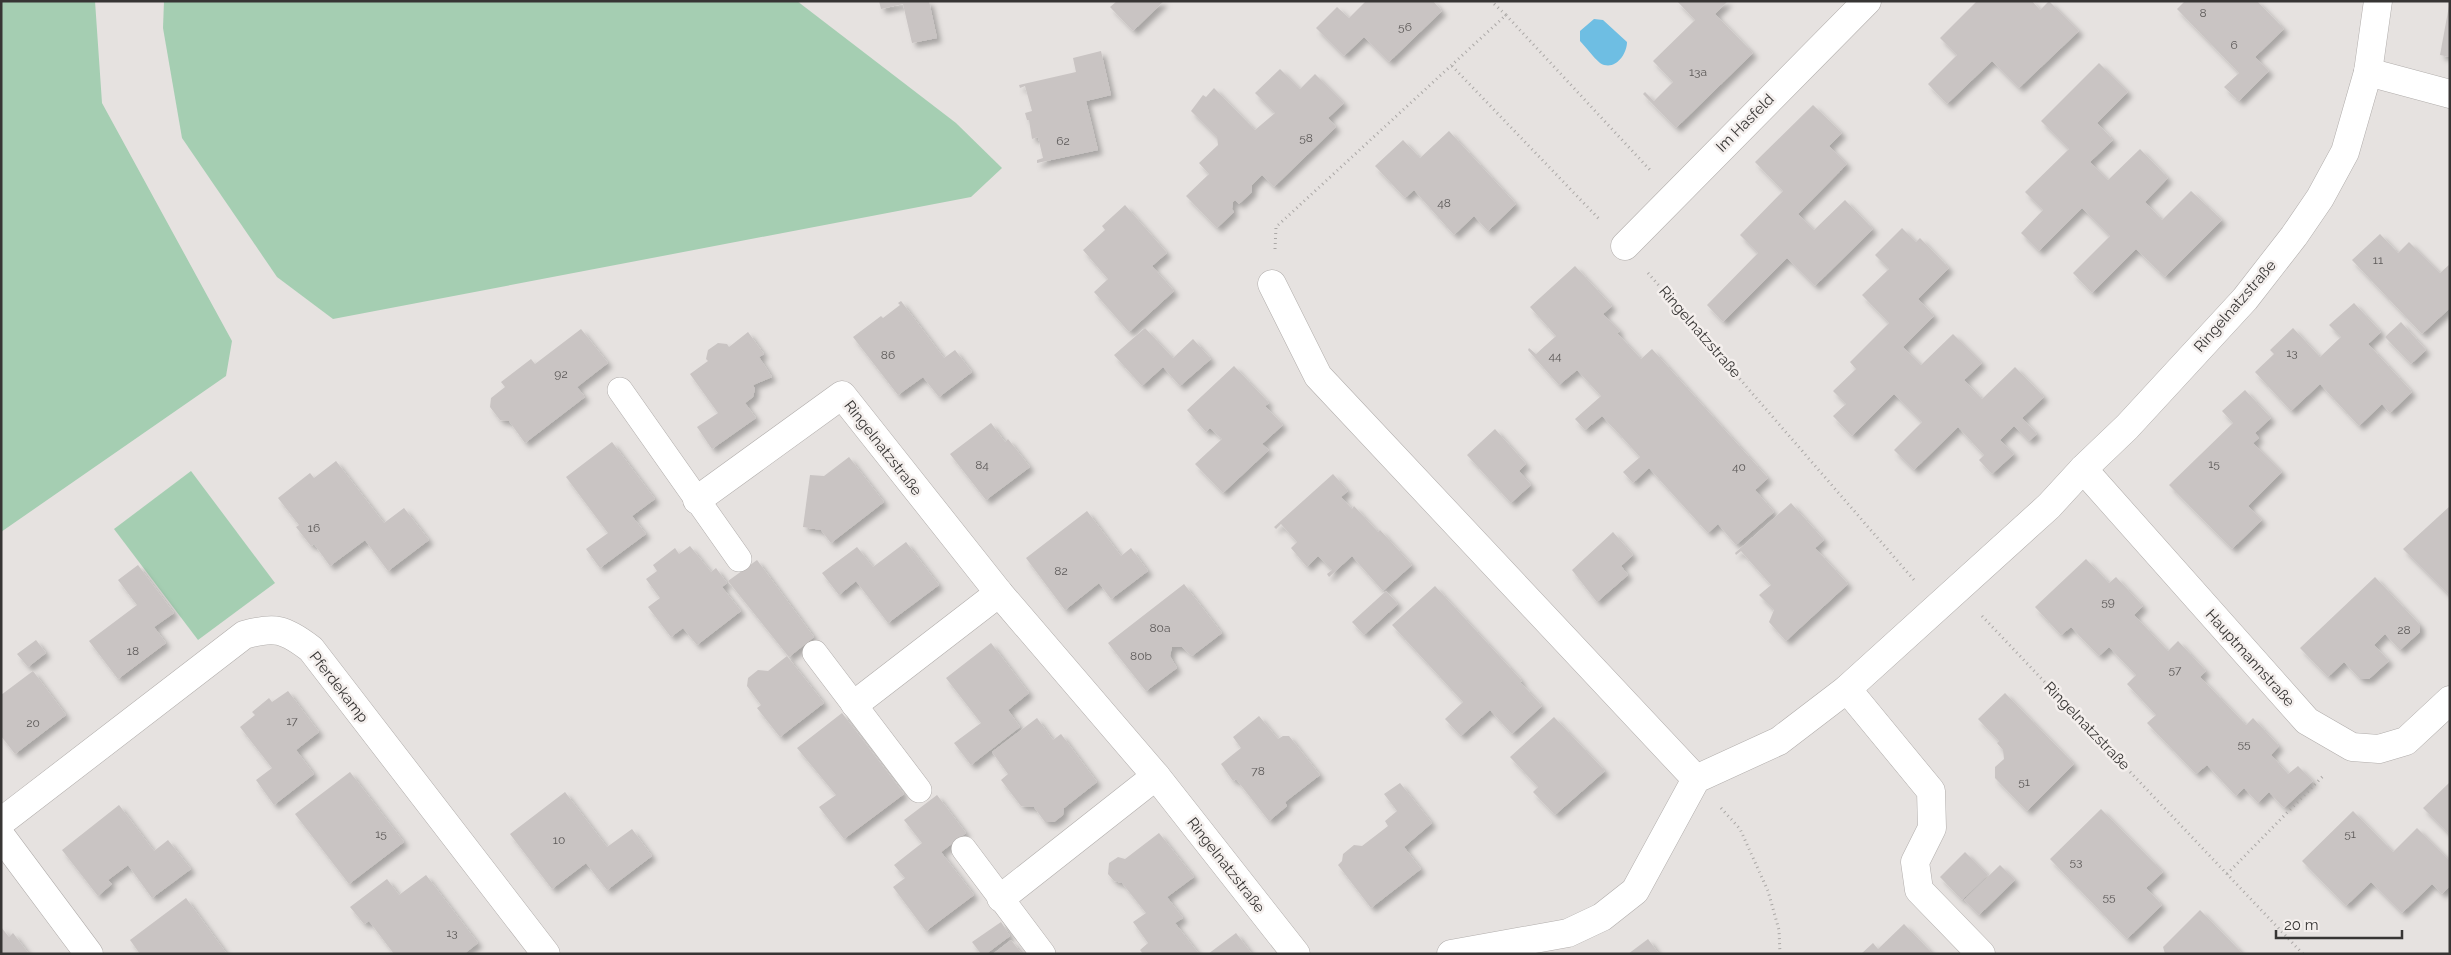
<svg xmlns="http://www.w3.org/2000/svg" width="2451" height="955" viewBox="0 0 2451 955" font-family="Raleway,sans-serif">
<defs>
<filter id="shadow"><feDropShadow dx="4.5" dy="4.5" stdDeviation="2.5" flood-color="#0004"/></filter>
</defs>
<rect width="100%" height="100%" fill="#e6e2e0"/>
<g fill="#a5ceb2">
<polygon points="1,1 95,1 102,103 232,341 226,376 1,532"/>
<polygon points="164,1 797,1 956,123 1002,168 971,197 333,319 277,277 182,138 163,28"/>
<polygon points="191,471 275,583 198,640 114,529"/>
</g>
<path fill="#6ebee3" d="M1594 19 1603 20 1627 42C1627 55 1614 72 1600 63 1593 57 1586 47 1580 41V31Z"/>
<g fill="#c9c4c3" filter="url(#shadow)">
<polygon points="879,1 929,1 937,38 912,43 903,4 881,9"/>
<polygon points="1117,1 1164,1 1133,31 1110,7"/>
<polygon points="1366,1 1433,1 1442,11 1389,62 1364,37 1344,56 1316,28 1337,7 1349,18"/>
<polygon points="1677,1 1728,1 1715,14 1753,53 1676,128 1643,94 1645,92 1654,101 1673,82 1653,61 1695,20"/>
<polygon points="1977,1 2032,1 2040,10 2049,1 2079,31 2019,88 1992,61 1947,104 1928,84 1957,55 1940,38"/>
<polygon points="2185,1 2257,1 2284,29 2255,57 2269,71 2239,101 2224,87 2239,73 2177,9"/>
<polygon points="2449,6 2450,6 2450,57 2440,55"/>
<polygon points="1101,51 1111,95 1086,101 1098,150 1037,163 1037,160 1043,158 1038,137 1032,139 1029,120 1027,120 1025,113 1032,111 1025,86 1020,88 1019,85 1076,72 1073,58"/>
<polygon points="2099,63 2128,92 2097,123 2113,140 2090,162 2108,180 2140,149 2168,178 2145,202 2162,220 2191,191 2222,220 2165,277 2136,249 2092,293 2073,273 2110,236 2082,208 2039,251 2021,233 2043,210 2025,192 2069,149 2041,121"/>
<polygon points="1280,69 1300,89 1315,74 1344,103 1328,118 1336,127 1274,187 1262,175 1252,185 1252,192 1239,204 1235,200 1233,202 1232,209 1234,212 1217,228 1186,196 1209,174 1199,163 1218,145 1217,137 1191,111 1203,95 1206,97 1214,88 1255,130 1275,113 1255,93"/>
<polygon points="1813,105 1842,133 1829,146 1847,164 1798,214 1814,230 1845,200 1873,229 1815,286 1787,258 1723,322 1707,305 1758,253 1740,235 1783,191 1755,162"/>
<polygon points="1449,131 1516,204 1488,231 1474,216 1454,235 1414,190 1405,198 1375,166 1403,140 1420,158"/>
<polygon points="1125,205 1167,253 1152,266 1174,291 1129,332 1094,292 1108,279 1083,250 1105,230 1102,226"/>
<polygon points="1902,228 1916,242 1920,238 1949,268 1918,299 1934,316 1903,347 1921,365 1953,334 1982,363 1964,380 1982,399 2015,367 2044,397 2022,418 2037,434 2029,441 2014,426 2000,440 2014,454 1992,474 1979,460 1984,455 1958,427 1914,470 1894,450 1922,422 1894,394 1852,436 1833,416 1846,404 1833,391 1856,369 1850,362 1889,323 1862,295 1889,269 1875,255"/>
<polygon points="2380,234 2398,253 2409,242 2440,273 2450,264 2450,308 2422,334 2352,260"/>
<polygon points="1575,266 1612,306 1603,314 1620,331 1617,333 1641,359 1652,349 1768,478 1755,490 1774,512 1736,545 1718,524 1708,533 1649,468 1633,483 1623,472 1640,457 1621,436 1602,416 1585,430 1575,419 1601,396 1577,370 1559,385 1528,350 1529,348 1536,354 1556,336 1530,307"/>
<polygon points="901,301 944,358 955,350 972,372 939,397 923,377 898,395 853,337 881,316 883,318 900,305 898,303"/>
<polygon points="2354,303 2381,332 2368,344 2412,392 2390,413 2382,404 2359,426 2320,384 2291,411 2255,372 2274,354 2270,350 2293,328 2320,357 2341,337 2329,325"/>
<polygon points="2401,322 2426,350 2411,364 2385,337"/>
<polygon points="1145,328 1173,358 1193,339 1211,359 1180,386 1163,367 1142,386 1114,355"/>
<polygon points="581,329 608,363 577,387 585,397 525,443 509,421 500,420 490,407 491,398 505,387 501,382 531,359 535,364"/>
<polygon points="748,332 764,354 759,357 772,377 753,385 755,389 753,397 745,403 756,418 712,449 697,427 718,413 690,374 708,361 706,359 708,350 718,343 727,344 729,347"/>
<polygon points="1234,366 1269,403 1265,406 1283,425 1262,444 1269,450 1223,493 1195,464 1222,439 1210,428 1206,432 1187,410"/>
<polygon points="2245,390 2271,418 2255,433 2259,438 2253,443 2282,472 2248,506 2262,520 2232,549 2169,485 2233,423 2222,411"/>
<polygon points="991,423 1005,442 1008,439 1030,467 986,500 950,454"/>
<polygon points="1495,429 1526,464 1519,471 1531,485 1511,503 1467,455"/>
<polygon points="612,442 655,499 632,516 646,534 600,568 586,549 608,533 566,477"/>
<polygon points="849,457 884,502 831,543 821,530 803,527 810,475 824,476"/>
<polygon points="336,461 384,523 404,508 429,540 388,571 365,540 330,566 314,544 311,546 296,527 299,525 278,498 310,473 314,478"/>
<polygon points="1333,474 1348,491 1341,497 1352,509 1354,506 1378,532 1380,530 1412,565 1383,591 1352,556 1329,577 1327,574 1332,570 1318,556 1307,567 1291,548 1297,542 1281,524 1276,529 1274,527"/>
<polygon points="1791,503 1824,540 1815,548 1848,584 1786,641 1769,622 1774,610 1759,595 1771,585 1741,551 1736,555 1735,553"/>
<polygon points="2450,506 2450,596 2403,549"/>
<polygon points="1087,511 1121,556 1131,548 1148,571 1111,599 1099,583 1065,610 1026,558"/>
<polygon points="1613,532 1633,555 1621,566 1628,575 1597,602 1572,570"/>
<polygon points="906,542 939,585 888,623 856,581 839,595 822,573 857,547 873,567"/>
<polygon points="690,546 711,572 716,568 727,583 722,587 741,611 697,645 683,628 671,637 648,607 660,598 646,579 657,571 653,565 675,548 679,554"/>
<polygon points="2086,559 2109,583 2116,577 2143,606 2134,615 2168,651 2178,641 2206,671 2200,677 2246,725 2253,718 2279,746 2271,755 2288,774 2298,766 2313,781 2284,808 2269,792 2258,803 2244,788 2236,796 2207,765 2196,774 2147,723 2156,715 2127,684 2136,675 2109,647 2099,656 2071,627 2061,635 2035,607"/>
<polygon points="757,560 814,637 789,657 728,581"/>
<polygon points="138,565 174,613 154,627 166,643 118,679 89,641 137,605 118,580"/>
<polygon points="2375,577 2420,625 2420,632 2400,650 2385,634 2374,645 2389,661 2369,679 2360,679 2344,662 2328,677 2300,648"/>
<polygon points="1184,584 1222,633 1192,656 1182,647 1172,647 1170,656 1177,668 1146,691 1108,643"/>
<polygon points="1435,586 1522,681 1520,682 1542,706 1512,734 1490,710 1461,736 1445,719 1463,702 1392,625"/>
<polygon points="1386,591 1398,604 1364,635 1352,622"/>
<polygon points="36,640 46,653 28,667 17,654"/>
<polygon points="991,643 1029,693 1008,710 1020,727 971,765 954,743 981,723 946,678"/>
<polygon points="787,656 824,703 780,737 757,708 761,705 747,686 748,678 758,670 768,671"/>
<polygon points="33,671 66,715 15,754 1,736 1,695"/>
<polygon points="288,691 319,732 296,750 314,774 274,805 256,780 272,768 240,727 255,715 252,712 269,698 272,702"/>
<polygon points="2005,693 2074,764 2027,811 1995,778 1995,767 2004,759 2003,750 1997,743 1999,741 1978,719"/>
<polygon points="842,713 904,794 844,839 819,807 836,795 797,748"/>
<polygon points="1259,716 1278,739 1283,736 1289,736 1320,775 1285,802 1287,806 1269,821 1236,779 1233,781 1221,764 1241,748 1233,737"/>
<polygon points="1554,717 1605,771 1555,815 1533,792 1538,787 1510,757"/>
<polygon points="1037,718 1053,740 1061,734 1097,782 1064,808 1063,815 1054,822 1045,822 1034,807 1021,806 1001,780 1008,774 992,752"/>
<polygon points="350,772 404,842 349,884 295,814"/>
<polygon points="2450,782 2450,835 2423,808"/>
<polygon points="1400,783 1432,823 1404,847 1421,869 1371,908 1338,865 1342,861 1343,854 1354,845 1362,846 1388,826 1385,821 1397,811 1384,794"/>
<polygon points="565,792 607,847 632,829 652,856 607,890 586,863 552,889 510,834"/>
<polygon points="937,795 966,833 941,852 974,895 926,931 893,887 905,878 894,865 922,843 904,820"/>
<polygon points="119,805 154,851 168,840 191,869 152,898 128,865 108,880 112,884 98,896 62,850"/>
<polygon points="2101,809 2163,872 2146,888 2162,905 2127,939 2050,859"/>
<polygon points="2353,811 2393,852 2417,828 2450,861 2450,886 2442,894 2432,884 2402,913 2371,882 2346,906 2302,861"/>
<polygon points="1159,833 1194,877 1167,897 1183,918 1175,923 1199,954 1143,954 1140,950 1148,943 1133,922 1146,913 1122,883 1114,881 1108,874 1109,863 1118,857 1125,859"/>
<polygon points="1965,852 1988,875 1962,900 1940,877"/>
<polygon points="2000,865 2015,880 1979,915 1964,900"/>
<polygon points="426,875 478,943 464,954 394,954 369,921 364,924 350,907 387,879 399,895"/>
<polygon points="186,898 227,954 140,954 130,940"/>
<polygon points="2200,910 2243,954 2165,954 2163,947"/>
<polygon points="1001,922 1010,936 986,954 981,954 972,942"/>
<polygon points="1904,924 1933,954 1861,954 1873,943 1878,949"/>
<polygon points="1,927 9,937 13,933 29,954 1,954"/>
<polygon points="1236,933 1252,954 1208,954"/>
<polygon points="1648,939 1659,954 1628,954"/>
<polygon points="1011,940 1022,954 993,954"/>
</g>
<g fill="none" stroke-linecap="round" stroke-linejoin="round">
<g stroke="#b1adab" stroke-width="26">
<g id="service">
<polyline points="620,390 739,559"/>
<polyline points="815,653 919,790"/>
<polyline points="964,849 1043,954"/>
</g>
</g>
<g stroke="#b1adab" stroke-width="29">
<g id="minor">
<polyline points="2368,72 2450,94"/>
<polyline points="1625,246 1867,1"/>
<polyline points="1272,284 1318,376 1696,779"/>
<polyline points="2083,469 2307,721 2352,747 2379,749 2406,741 2450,700"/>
<polyline points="697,500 842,395 999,593 1156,776 1296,954"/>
<polyline points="1847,689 1931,791 1932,828 1915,862 1919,890 1981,954"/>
<polyline points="855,704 999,593"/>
<path d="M1 822 244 635C275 626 285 629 311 649L546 954"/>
<polyline points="1,836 89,954"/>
<polyline points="1001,898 1156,776"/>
<polyline points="1451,954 1568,933 1602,917 1635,891 1696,779 1779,741 1847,689 2049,506 2083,469 2127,427 2245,299 2294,236 2320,198 2345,152 2368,72 2378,1"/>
</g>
</g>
<g stroke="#aba8a6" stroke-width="3" stroke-dasharray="1 4" stroke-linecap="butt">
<polyline points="1506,15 1650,170"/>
<polyline points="1452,66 1600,220"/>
<polyline points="1275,249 1276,227 1506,15 1491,1"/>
<polyline points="1648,273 1914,580"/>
<polyline points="1982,616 2303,954"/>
<polyline points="1721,808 1740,829 1768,891 1779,930 1780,954"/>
<polyline points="2227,874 2325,774"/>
</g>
<use href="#service" stroke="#fff" stroke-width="25"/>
<use href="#minor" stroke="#fff" stroke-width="28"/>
</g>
<g text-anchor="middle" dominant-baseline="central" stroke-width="5" stroke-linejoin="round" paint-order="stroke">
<g font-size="12" fill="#5c5958">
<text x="2203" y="13">8</text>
<text x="1405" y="27">56</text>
<text x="2234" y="45">6</text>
<text x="1698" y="72">13a</text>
<text x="1306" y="138">58</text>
<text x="1063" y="141">62</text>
<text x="1444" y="203">48</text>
<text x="2378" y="260">11</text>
<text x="2292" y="353">13</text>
<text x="888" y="355">86</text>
<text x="1555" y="356">44</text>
<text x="561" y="374">92</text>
<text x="2214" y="464">15</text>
<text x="982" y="465">84</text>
<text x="1739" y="467">40</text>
<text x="314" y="528">16</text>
<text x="1061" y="571">82</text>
<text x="2108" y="602">59</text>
<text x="1160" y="628">80a</text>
<text x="2404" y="630">28</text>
<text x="133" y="651">18</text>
<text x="1141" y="656">80b</text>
<text x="2175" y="670">57</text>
<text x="292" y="721">17</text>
<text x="33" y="723">20</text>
<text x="2244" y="744">55</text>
<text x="1258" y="771">78</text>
<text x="2024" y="782">51</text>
<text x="381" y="834">15</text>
<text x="2350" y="834">51</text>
<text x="559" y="840">10</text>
<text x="2076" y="862">53</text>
<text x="2109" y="897">55</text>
<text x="452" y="933">13</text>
</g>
<g font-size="15" fill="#373534" stroke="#f4efed">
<text transform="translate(1745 123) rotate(-45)">Im Hasfeld</text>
<text transform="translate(2235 306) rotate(-49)">Ringelnatzstraße</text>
<text transform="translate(1700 332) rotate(49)">Ringelnatzstraße</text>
<text transform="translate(883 448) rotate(52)">Ringelnatzstraße</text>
<text transform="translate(2250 658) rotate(48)">Hauptmannstraße</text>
<text transform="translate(339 687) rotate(52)">Pferdekamp</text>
<text transform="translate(2087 726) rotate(46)">Ringelnatzstraße</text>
<text transform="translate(1226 865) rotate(52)">Ringelnatzstraße</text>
</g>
</g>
<rect width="2451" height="955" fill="none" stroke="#373534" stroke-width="5"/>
<path d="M2276 930v8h126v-8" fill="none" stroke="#373534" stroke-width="2.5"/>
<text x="2284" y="930" font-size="15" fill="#373534" stroke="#f4efed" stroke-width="4" paint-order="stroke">20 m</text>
</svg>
